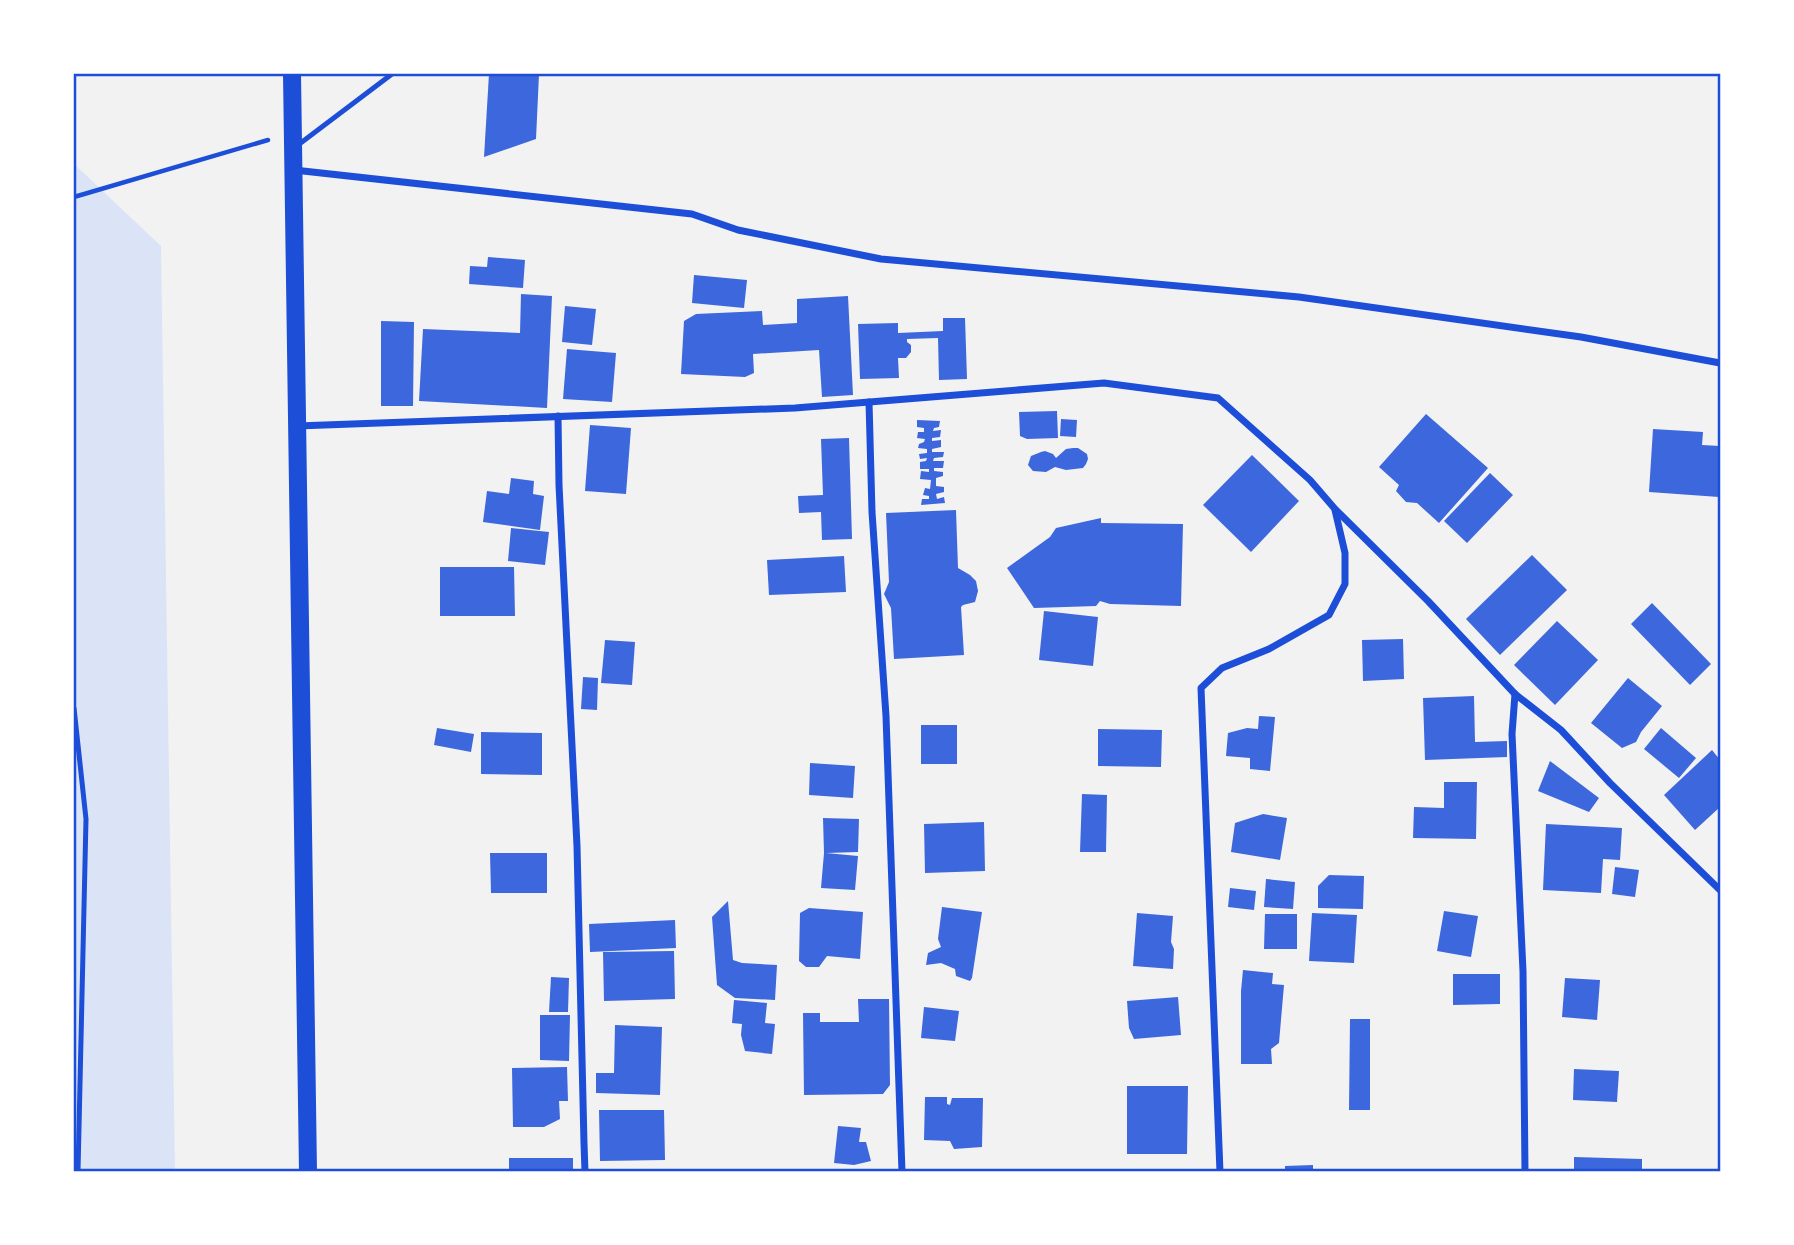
<svg xmlns="http://www.w3.org/2000/svg" width="1794" height="1245" viewBox="0 0 1794 1245" font-family="Helvetica,sans-serif">
<rect width="100%" height="100%" fill="#f2f2f2"/>
<polygon fill="#dbe4f7" points="74,164 161,246 175,1171 74,1171"/>
<g fill="#3d67dc">
<polygon points="489,74 539,74 536,139 484,157"/>
<polygon points="488,257 525,260 523,288 469,284 470,266 487,267"/>
<polygon points="694,275 747,280 744,308 692,303"/>
<polygon points="521,294 552,296 547,408 419,401 423,329 520,333"/>
<polygon points="848,296 853,395 822,397 819,350 753,354 754,373 745,377 681,374 684,321 696,314 762,311 763,325 797,323 797,299"/>
<polygon points="565,306 596,309 592,345 562,342"/>
<polygon points="943,318 965,318 967,379 939,380 938,338 907,339 907,342 911,345 911,352 906,358 898,358 899,378 860,379 858,324 898,323 898,333 943,331"/>
<polygon points="381,321 414,322 413,406 381,406"/>
<polygon points="567,349 616,353 612,402 563,399"/>
<polygon points="1057,411 1058,438 1027,439 1020,436 1019,412"/>
<polygon points="1426,414 1488,468 1439,523 1417,503 1406,502 1396,491 1399,485 1379,467"/>
<polygon points="1061,419 1077,420 1076,437 1060,436"/>
<polygon points="917,420 940,421 939,427 934,428 933,431 941,430 940,437 932,438 932,441 941,440 941,447 932,449 932,452 944,452 943,457 934,458 933,461 944,461 943,468 934,468 934,471 943,472 943,476 936,478 936,486 944,487 944,492 936,494 937,499 944,497 945,503 921,505 922,499 929,499 929,496 923,495 925,488 930,489 931,480 920,479 921,471 929,472 929,469 920,469 920,462 926,461 927,458 920,459 919,454 927,453 927,449 918,448 919,444 924,442 925,439 917,438 918,432 924,432 924,428 917,427"/>
<polygon points="590,425 631,428 626,494 585,491"/>
<polygon points="1653,429 1703,432 1702,445 1720,446 1719,497 1649,492"/>
<polygon points="849,438 852,539 822,540 821,512 799,513 798,496 823,495 821,439"/>
<polygon points="1073,448 1078,448 1087,454 1088,459 1086,464 1083,468 1066,470 1055,467 1046,472 1033,471 1028,465 1031,456 1041,452 1045,451 1053,454 1056,458 1066,449"/>
<polygon points="1252,455 1299,501 1251,552 1203,505"/>
<polygon points="1490,473 1513,495 1467,543 1444,521"/>
<polygon points="511,478 534,481 533,494 544,496 540,530 483,522 487,491 509,494"/>
<polygon points="956,510 958,568 970,575 976,581 978,591 975,602 963,605 961,607 964,655 894,659 891,608 884,594 889,582 886,513"/>
<polygon points="1101,518 1101,523 1183,524 1181,606 1110,604 1100,601 1096,606 1034,608 1007,568 1050,537 1056,528"/>
<polygon points="511,528 549,532 545,565 508,561"/>
<polygon points="1532,555 1567,590 1500,655 1466,619"/>
<polygon points="844,556 846,592 769,595 767,560"/>
<polygon points="440,567 514,567 515,616 440,616"/>
<polygon points="1652,603 1711,664 1690,685 1631,624"/>
<polygon points="1044,611 1098,617 1093,666 1039,660"/>
<polygon points="1557,621 1598,660 1555,705 1514,665"/>
<polygon points="1403,639 1404,679 1363,681 1362,640"/>
<polygon points="605,640 635,642 632,685 601,683"/>
<polygon points="583,677 598,678 597,710 581,709"/>
<polygon points="1628,678 1662,706 1641,732 1636,742 1622,748 1591,723"/>
<polygon points="1474,696 1475,742 1507,741 1507,757 1425,760 1423,698"/>
<polygon points="1259,716 1275,717 1270,771 1250,769 1250,758 1226,756 1228,733 1247,728 1258,729"/>
<rect x="921" y="725" width="36" height="39"/>
<polygon points="437,728 474,734 471,752 434,745"/>
<polygon points="1661,728 1696,758 1679,778 1644,749"/>
<polygon points="1098,729 1162,730 1161,767 1098,766"/>
<polygon points="481,732 542,733 542,775 481,774"/>
<polygon points="1712,750 1720,760 1720,807 1695,830 1664,795"/>
<polygon points="1550,761 1599,798 1589,812 1538,791"/>
<polygon points="810,763 855,766 853,798 809,795"/>
<polygon points="1444,782 1477,782 1476,839 1413,838 1414,807 1444,808"/>
<polygon points="1082,794 1107,795 1106,852 1080,852"/>
<polygon points="1263,814 1287,818 1280,860 1231,852 1235,823"/>
<polygon points="823,818 859,819 858,852 826,853 858,856 855,890 821,888 824,853"/>
<polygon points="984,822 985,871 925,873 924,824"/>
<polygon points="1546,824 1622,828 1620,860 1603,859 1601,893 1543,890"/>
<polygon points="490,853 547,853 547,893 491,893"/>
<polygon points="1615,867 1639,870 1635,897 1612,894"/>
<polygon points="1329,875 1364,876 1363,909 1318,908 1318,886"/>
<polygon points="1266,879 1295,882 1293,909 1264,907"/>
<polygon points="1230,888 1256,891 1254,910 1228,907"/>
<polygon points="728,901 733,960 742,963 777,965 775,1000 735,998 717,985 712,917"/>
<polygon points="942,907 982,912 972,978 970,981 956,976 955,969 941,963 926,965 928,953 941,947 938,939"/>
<polygon points="809,908 863,912 860,959 827,956 819,967 806,967 799,961 800,913"/>
<polygon points="1444,911 1478,916 1471,957 1437,951"/>
<polygon points="1137,913 1173,916 1171,942 1174,949 1173,969 1133,966"/>
<polygon points="1312,913 1357,915 1354,963 1309,961"/>
<polygon points="1265,914 1297,914 1297,949 1264,949"/>
<polygon points="675,920 676,948 590,952 589,924"/>
<polygon points="674,951 675,999 604,1001 603,952"/>
<polygon points="1243,970 1273,973 1272,984 1284,985 1279,1043 1271,1049 1272,1064 1241,1064 1241,991"/>
<polygon points="1453,974 1500,974 1500,1004 1453,1005"/>
<polygon points="551,977 569,978 568,1012 549,1012"/>
<polygon points="1565,978 1600,980 1597,1020 1562,1017"/>
<polygon points="1178,997 1181,1035 1134,1039 1129,1028 1127,1001"/>
<polygon points="858,999 889,999 890,1085 883,1094 804,1095 803,1013 820,1013 820,1022 859,1022"/>
<polygon points="734,1000 767,1003 765,1023 775,1024 772,1054 745,1051 741,1035 742,1024 732,1023"/>
<polygon points="924,1007 959,1011 955,1041 921,1038"/>
<polygon points="540,1015 570,1015 569,1061 540,1060"/>
<polygon points="1350,1019 1370,1019 1370,1110 1349,1110"/>
<polygon points="615,1025 662,1027 660,1095 596,1093 596,1073 614,1073"/>
<polygon points="567,1067 568,1101 559,1101 560,1119 544,1127 513,1127 512,1068"/>
<polygon points="1574,1069 1619,1071 1617,1102 1573,1100"/>
<polygon points="1127,1086 1188,1086 1187,1154 1127,1154"/>
<polygon points="925,1097 947,1097 947,1104 950,1105 952,1098 983,1098 982,1147 954,1149 950,1141 924,1140"/>
<polygon points="599,1110 664,1110 665,1160 600,1161"/>
<polygon points="838,1126 861,1128 859,1142 866,1142 871,1161 854,1165 834,1163"/>
<polygon points="1574,1157 1642,1159 1642,1172 1574,1172"/>
<rect x="509" y="1158" width="64" height="14"/>
<polygon points="1313,1165 1313,1172 1285,1172 1285,1166"/>
</g>
<g fill="none" stroke-linecap="round" stroke-linejoin="round">
<polyline stroke="#1d4ed8" stroke-width="4.5" points="74,197 268,140"/>
<g stroke="#1d4ed8" stroke-width="5">
<polyline points="298,145 392,74"/>
<polyline points="74,708 86,819 78,1172"/>
</g>
<g stroke="#1d4ed8" stroke-width="7">
<polyline points="294,170 692,214 738,230 881,259 1299,297 1581,337 1720,363"/>
<polyline points="869,402 872,512 886,716 902,1172"/>
<polyline points="558,416 559,485 577,846 584,1143 585,1172"/>
<polyline points="297,426 795,408 1104,383 1218,398 1310,480 1335,509 1428,601 1515,694 1561,730 1610,783 1720,890"/>
<polyline points="1515,694 1512,734 1523,971 1525,1172"/>
<polyline points="1220,1172 1201,688 1222,668 1269,649 1329,615 1345,584 1345,553 1335,510"/>
</g>
<polyline stroke="#1d4ed8" stroke-width="18" points="292,74 308,1172"/>
</g>
<rect width="1794" height="1245" fill="none" stroke="#ffffff" stroke-width="150"/>
<rect x="75" y="75" width="1644" height="1095" fill="none" stroke="#1d4ed8" stroke-width="2.5"/>
</svg>
